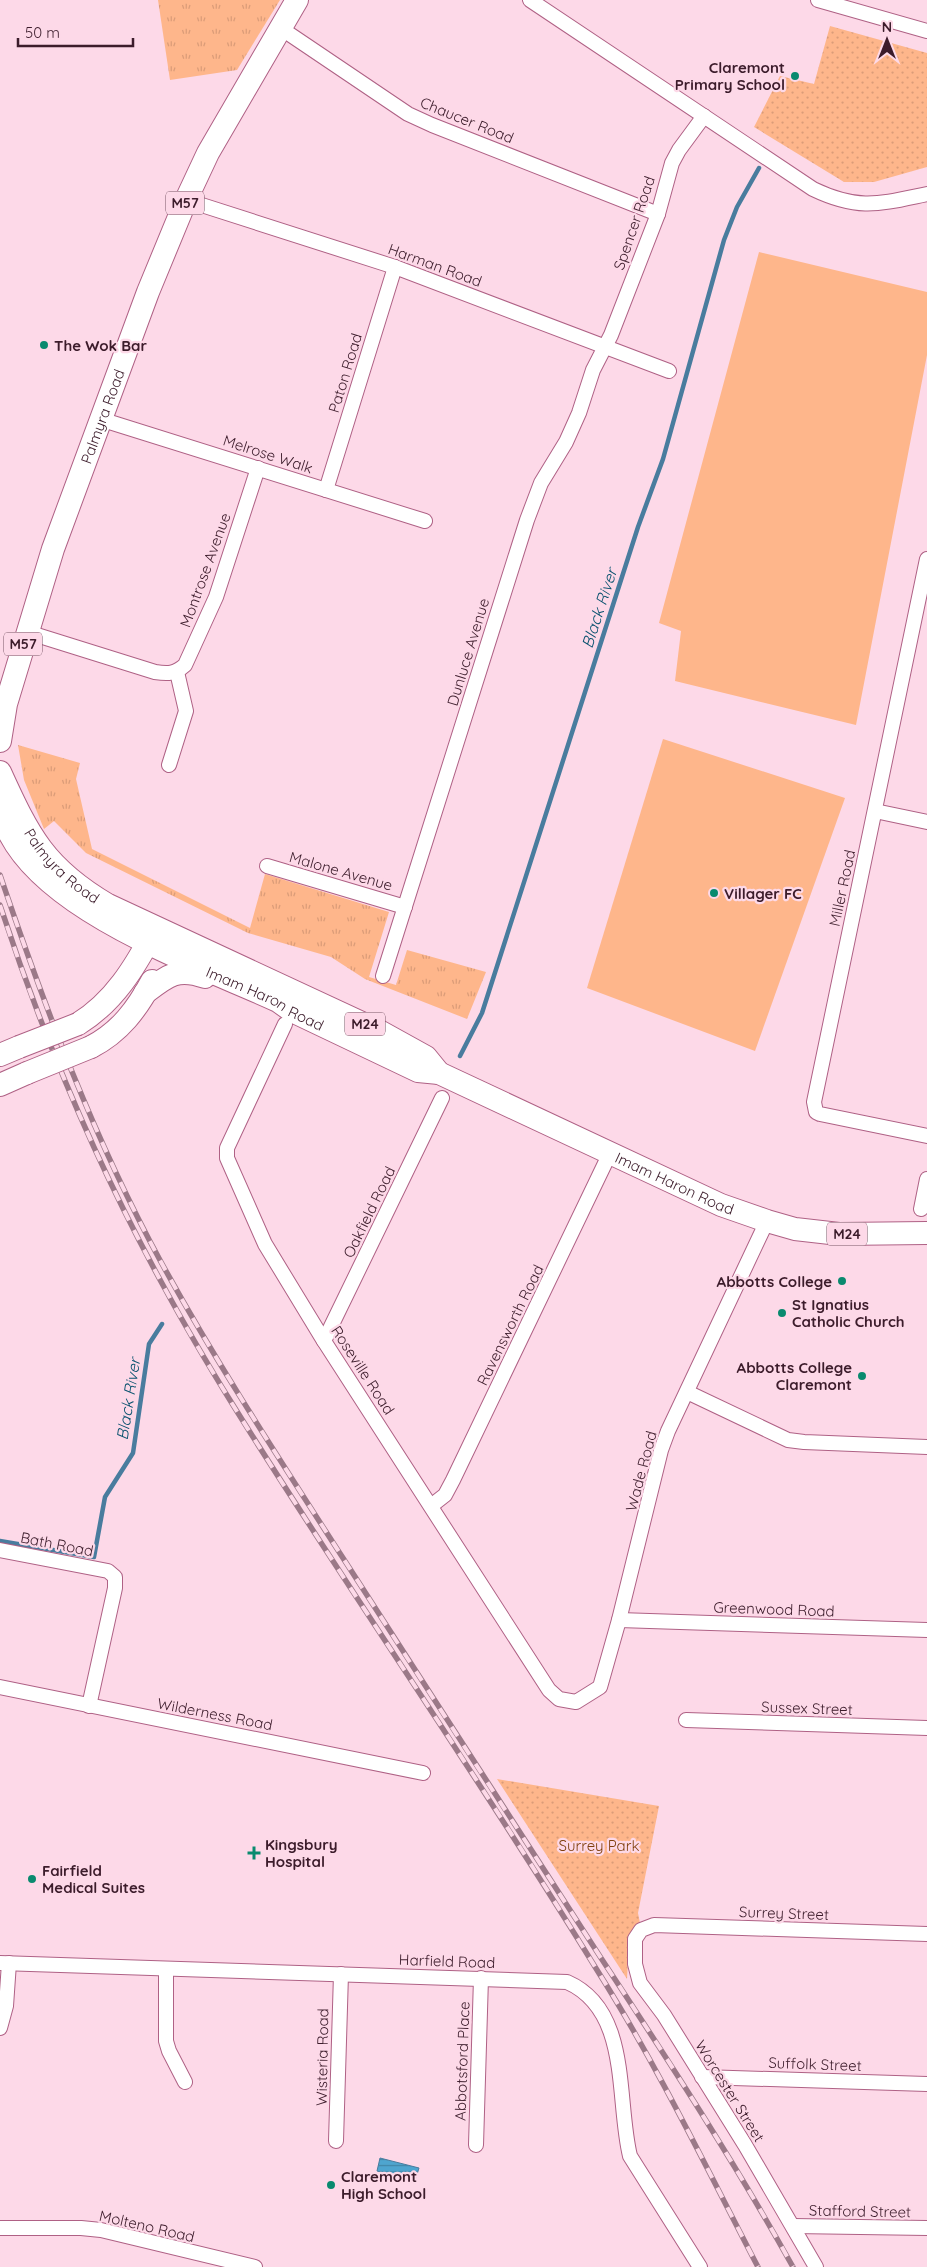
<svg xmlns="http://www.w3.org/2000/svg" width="927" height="2267" viewBox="0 0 927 2267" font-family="Quicksand,sans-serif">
<defs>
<pattern id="grass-tufts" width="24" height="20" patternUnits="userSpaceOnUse" patternTransform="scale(1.25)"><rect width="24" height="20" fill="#feb68b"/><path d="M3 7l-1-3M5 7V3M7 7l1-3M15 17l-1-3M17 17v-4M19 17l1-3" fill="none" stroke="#db9c78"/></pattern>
<pattern id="park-dots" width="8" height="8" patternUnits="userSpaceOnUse" patternTransform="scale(1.25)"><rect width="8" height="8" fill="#feb68b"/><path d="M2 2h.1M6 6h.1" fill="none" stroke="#db9c78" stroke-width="1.8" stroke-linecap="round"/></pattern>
<pattern id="water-rules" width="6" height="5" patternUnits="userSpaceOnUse" patternTransform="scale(1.25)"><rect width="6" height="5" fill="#4ea5cf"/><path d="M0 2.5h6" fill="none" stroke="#4286a8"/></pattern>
</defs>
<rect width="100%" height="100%" fill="#fdd9e8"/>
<g fill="url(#grass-tufts)">
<polygon points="158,0 280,0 237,70 170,80"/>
<polygon points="18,745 80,763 76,779 92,849 250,928 265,874 389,912 369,977 396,985 407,950 486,972 467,1019 365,979 331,957 248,933 86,853 54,821 44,829 24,780"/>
</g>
<g fill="url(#park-dots)">
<polygon points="830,26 927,53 927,167 874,182 844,182 754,127 780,76 814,84"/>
<polygon points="497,1779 659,1806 638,1913 640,1923 629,1941 627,1979"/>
</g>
<g fill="#feb68b">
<polygon points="759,252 927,292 927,355 856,725 675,681 681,631 659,623"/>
<polygon points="663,739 845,798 755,1051 587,988"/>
</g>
<polygon fill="url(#water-rules)" stroke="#497c9e" points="380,2158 419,2168 415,2181 377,2171"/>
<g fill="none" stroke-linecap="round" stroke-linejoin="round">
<g stroke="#497c9e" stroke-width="4.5">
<polyline points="460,1056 482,1013 638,527 663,459 724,240 737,207 759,168"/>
<polyline points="0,1541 94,1557 105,1497 133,1453 149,1344 162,1324"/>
</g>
<g stroke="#af6185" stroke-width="16">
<g id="minor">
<path d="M530 0 813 189C859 211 879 204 927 194"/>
<polyline points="818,0 927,31"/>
<polyline points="279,27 408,114 432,125 658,214"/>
<polyline points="186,200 395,267 669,371"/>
<polyline points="100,419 425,521"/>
<polyline points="326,490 395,267"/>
<polyline points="927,559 814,1102 816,1112 820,1114 927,1136"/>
<path d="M27 632 155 672C168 674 175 674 185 665L216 597 258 468"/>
<polyline points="169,765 186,711 177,672"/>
<polyline points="875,811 927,822"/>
<polyline points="267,866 405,907"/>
<polyline points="383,976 527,520 541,483 566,442 579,413 593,370 611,335 658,214 672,163 679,150 704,116"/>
<polyline points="285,1024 227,1148 227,1158 265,1244 324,1341 549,1690 559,1699 576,1702 600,1687 619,1620 661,1450 668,1431 767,1221"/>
<polyline points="921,1209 927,1179"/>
<polyline points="324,1341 442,1098"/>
<polyline points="687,1392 788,1440 804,1442 927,1447"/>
<polyline points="431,1506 445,1495 453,1480 610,1153"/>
<polyline points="0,1550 108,1571 115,1577 115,1588 89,1706"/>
<polyline points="619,1620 927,1630"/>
<polyline points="0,1687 423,1773"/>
<polyline points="686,1720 927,1728"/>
<path d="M0 1963 567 1982C631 2010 616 2099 630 2156L700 2267"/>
<polyline points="166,1969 166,2041 169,2051 185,2082"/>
<polyline points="0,2028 6,2006 9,1963"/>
<polyline points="702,2077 927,2084"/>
<polyline points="336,2141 341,1974"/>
<polyline points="476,2145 481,1978"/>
<polyline points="793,2226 927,2228"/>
<polyline points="0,2228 81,2228 101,2230 255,2267"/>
<polyline points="816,2267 745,2145 664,2015 640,1983 635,1964 635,1939 641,1930 654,1925 927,1934"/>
</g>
</g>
<g stroke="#af6185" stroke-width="24">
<g id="primary">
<path id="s1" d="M0 741 6 704 53 549 148 292 186 200 208 153 297 0"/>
<path id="s2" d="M0 772C29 836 45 868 108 905L379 1031 426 1057 439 1073"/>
<path id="s3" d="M0 805C15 903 198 964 278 1001L292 1011 418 1071 439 1073 721 1205 767 1221 795 1229 839 1234 927 1233"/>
<path d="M145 993C167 976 177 967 205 977"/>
<path d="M78 1024C114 1002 135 967 154 931"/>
<path d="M91 1047C120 1032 137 1009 152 981"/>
<polyline points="0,1055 19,1047"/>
<polyline points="0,1085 27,1073"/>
</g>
</g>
<use href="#minor" stroke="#fff" stroke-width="14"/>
<use href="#primary" stroke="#fff" stroke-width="22"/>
<g stroke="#9b7988" stroke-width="5.5">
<g id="rail">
<path d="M0 875C45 1008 94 1139 161 1262 217 1364 280 1460 343 1558 429 1692 515 1825 601 1958 668 2060 734 2161 793 2267"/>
<path d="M0 905C43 1037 97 1165 164 1287 210 1372 263 1453 316 1535 410 1680 507 1823 597 1970 657 2065 706 2167 758 2267"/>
</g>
</g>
<use href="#rail" stroke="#fdd9e8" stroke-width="4" stroke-dasharray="11" stroke-linecap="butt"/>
<g stroke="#af6185" stroke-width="24" stroke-linecap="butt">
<g id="primary-bridge">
<polyline points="19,1047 78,1024"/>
<polyline points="27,1073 91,1047"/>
</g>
</g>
<use href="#primary-bridge" stroke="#fff" stroke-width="22"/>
</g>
<g fill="#098a6f" stroke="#fdd9e8" stroke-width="2">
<circle cx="795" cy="76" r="5"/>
<circle cx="44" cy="345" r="5"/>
<circle cx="714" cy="893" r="5"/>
<circle cx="842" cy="1281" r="5"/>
<circle cx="782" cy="1313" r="5"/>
<circle cx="862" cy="1376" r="5"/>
<path d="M251.5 1845.5h5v5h5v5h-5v5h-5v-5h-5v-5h5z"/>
<circle cx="32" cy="1879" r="5"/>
<circle cx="331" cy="2185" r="5"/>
</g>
<g text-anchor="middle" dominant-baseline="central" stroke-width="4.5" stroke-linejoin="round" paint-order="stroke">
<g fill="#fdd9e8" stroke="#765564" stroke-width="1">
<rect x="166" y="191.5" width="38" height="23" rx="4"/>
<rect x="4" y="632.5" width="38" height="23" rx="4"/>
<rect x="345" y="1012.5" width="40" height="23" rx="4"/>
<rect x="827" y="1222.5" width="40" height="23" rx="4"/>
</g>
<g font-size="14" font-weight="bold" fill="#3c1c2b">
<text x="185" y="203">M57</text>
<text x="23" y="644">M57</text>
<text x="365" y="1024">M24</text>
<text x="847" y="1234">M24</text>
</g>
<g font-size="15" font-weight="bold" fill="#3c1c2b" stroke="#fdd9e8" text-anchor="start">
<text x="785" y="67" text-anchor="end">Claremont<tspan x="785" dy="17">Primary School</tspan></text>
<text x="54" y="345">The Wok Bar</text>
<text x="724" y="893">Villager FC</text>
<text x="832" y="1281" text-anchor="end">Abbotts College</text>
<text x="792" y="1304">St Ignatius<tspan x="792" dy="17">Catholic Church</tspan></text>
<text x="852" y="1367" text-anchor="end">Abbotts College<tspan x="852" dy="17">Claremont</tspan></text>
<text x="265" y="1844">Kingsbury<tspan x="265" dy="17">Hospital</tspan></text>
<text x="42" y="1870">Fairfield<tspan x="42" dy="17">Medical Suites</tspan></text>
<text x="341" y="2176">Claremont<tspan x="341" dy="17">High School</tspan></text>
</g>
<g font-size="15" fill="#3c1c2b" stroke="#fdd9e8">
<text transform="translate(467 120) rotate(22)">Chaucer Road</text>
<text transform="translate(634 223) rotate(-71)">Spencer Road</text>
<text transform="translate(435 265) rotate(20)">Harman Road</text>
<text transform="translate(345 373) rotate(-73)">Paton Road</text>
<text stroke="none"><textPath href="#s1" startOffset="341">Palmyra Road</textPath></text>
<text transform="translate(268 454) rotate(18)">Melrose Walk</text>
<text transform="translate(205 570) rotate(-70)">Montrose Avenue</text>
<text transform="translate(468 652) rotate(-73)">Dunluce Avenue</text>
<text stroke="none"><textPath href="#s2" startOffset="114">Palmyra Road</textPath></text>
<text transform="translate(341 871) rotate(16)">Malone Avenue</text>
<text transform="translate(842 888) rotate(-78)">Miller Road</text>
<text stroke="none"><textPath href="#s3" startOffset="339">Imam Haron Road</textPath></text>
<text stroke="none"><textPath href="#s3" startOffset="790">Imam Haron Road</textPath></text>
<text transform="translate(369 1212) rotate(-64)">Oakfield Road</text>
<text transform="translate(510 1325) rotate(-64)">Ravensworth Road</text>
<text transform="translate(363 1370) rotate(57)">Roseville Road</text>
<text transform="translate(641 1471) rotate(-75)">Wade Road</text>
<text transform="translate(57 1544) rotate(11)">Bath Road</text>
<text transform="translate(774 1609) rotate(2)">Greenwood Road</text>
<text transform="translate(807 1708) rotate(2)">Sussex Street</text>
<text transform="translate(215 1714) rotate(11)">Wilderness Road</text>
<text transform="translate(784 1913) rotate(2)">Surrey Street</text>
<text transform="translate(447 1961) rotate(2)">Harfield Road</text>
<text transform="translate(322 2057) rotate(-89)">Wisteria Road</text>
<text transform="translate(462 2061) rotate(-88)">Abbotsford Place</text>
<text transform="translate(815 2064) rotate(2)">Suffolk Street</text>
<text transform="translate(730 2091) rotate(58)">Worcester Street</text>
<text transform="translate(860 2211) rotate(1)">Stafford Street</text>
<text transform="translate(147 2226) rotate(13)">Molteno Road</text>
</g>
<g font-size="15" fill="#7f3e0a" stroke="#fdd9e8">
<text x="599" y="1845">Surrey Park</text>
</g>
<g font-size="16" font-style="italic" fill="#08516e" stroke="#fdd9e8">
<text transform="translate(599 608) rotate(-72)">Black River</text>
<text transform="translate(128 1399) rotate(-81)">Black River</text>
</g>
</g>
<g transform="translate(887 40)" stroke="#fdd9e8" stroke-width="4" paint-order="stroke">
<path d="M0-4L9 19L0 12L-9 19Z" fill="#3c1c2b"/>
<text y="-8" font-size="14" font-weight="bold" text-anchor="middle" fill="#3c1c2b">N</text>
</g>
<path d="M18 38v8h115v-8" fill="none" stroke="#3c1c2b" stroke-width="2.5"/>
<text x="25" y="38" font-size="15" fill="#3c1c2b" stroke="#fdd9e8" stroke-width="4" paint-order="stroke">50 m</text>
</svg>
